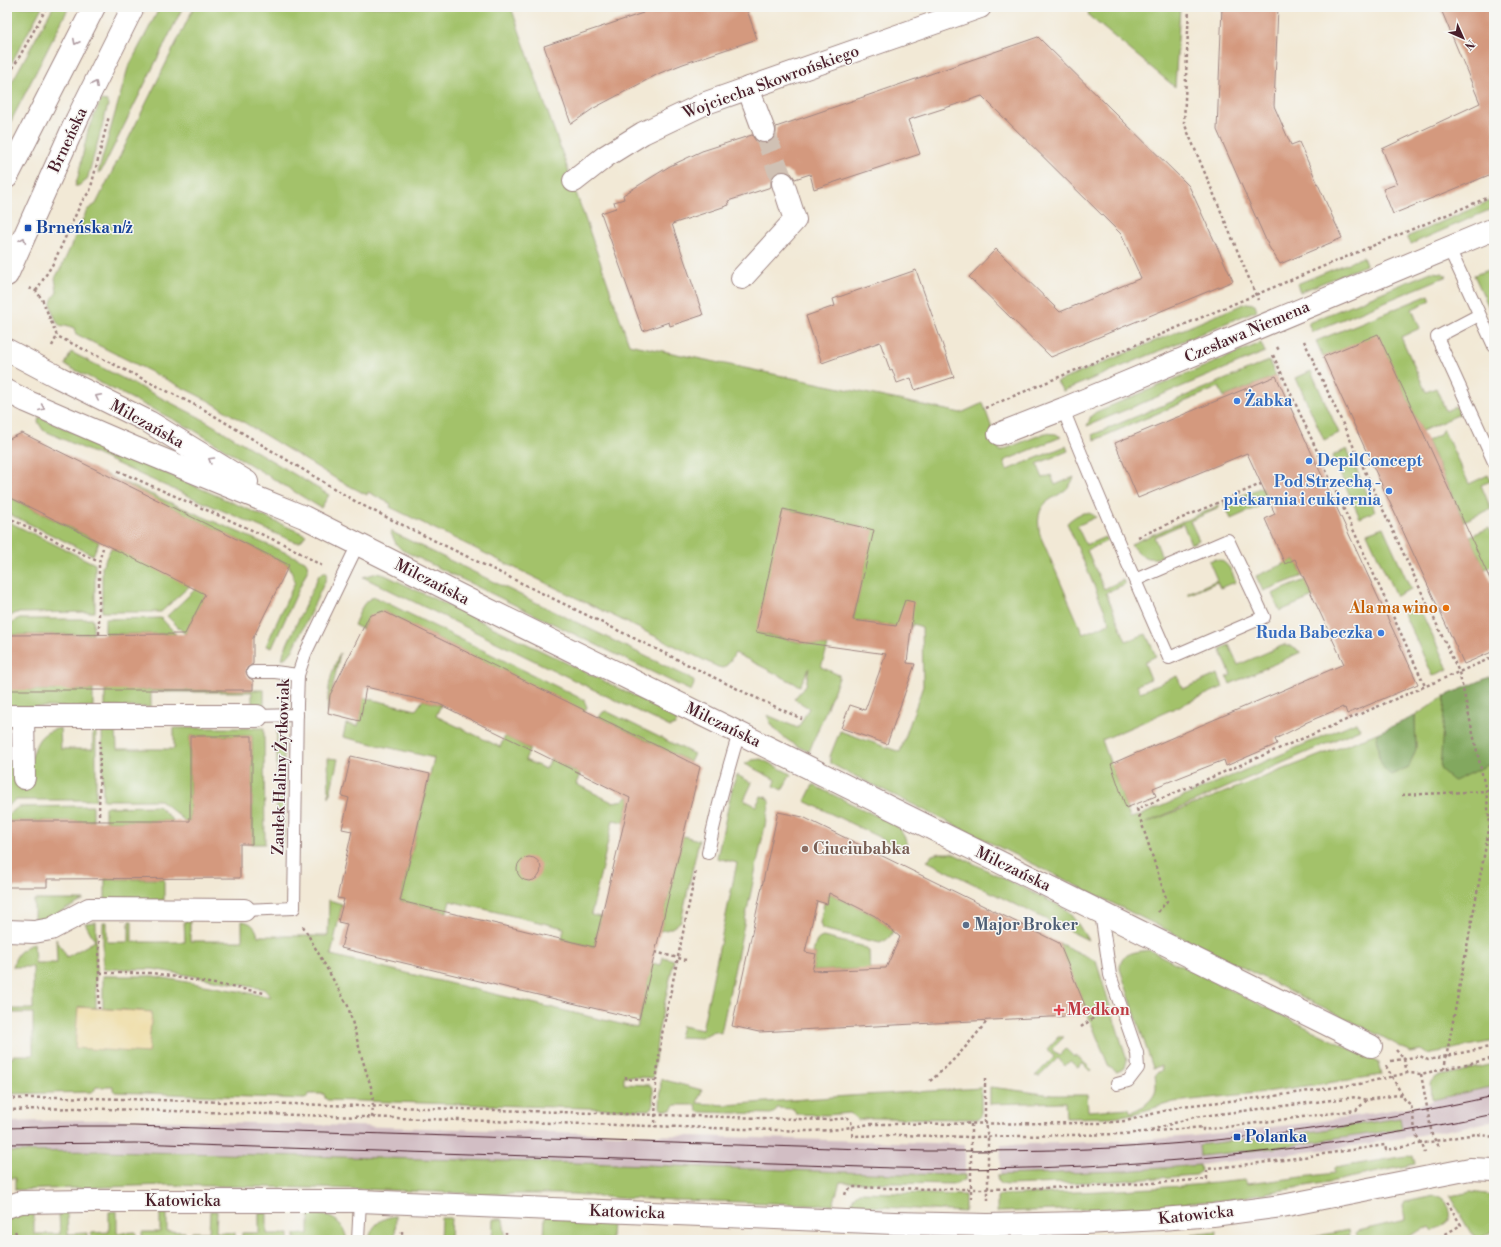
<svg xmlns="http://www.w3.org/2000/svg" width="1501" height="1247" viewBox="0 0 1501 1247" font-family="'Libre Bodoni',serif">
<rect width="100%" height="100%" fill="#f6f6f2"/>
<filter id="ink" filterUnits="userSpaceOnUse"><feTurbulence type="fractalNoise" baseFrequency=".025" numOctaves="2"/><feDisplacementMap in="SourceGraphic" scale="8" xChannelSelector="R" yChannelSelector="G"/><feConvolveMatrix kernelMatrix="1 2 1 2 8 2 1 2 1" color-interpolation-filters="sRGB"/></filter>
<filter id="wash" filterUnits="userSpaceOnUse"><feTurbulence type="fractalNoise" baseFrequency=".012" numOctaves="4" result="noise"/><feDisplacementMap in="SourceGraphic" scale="16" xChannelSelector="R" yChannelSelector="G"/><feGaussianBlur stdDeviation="0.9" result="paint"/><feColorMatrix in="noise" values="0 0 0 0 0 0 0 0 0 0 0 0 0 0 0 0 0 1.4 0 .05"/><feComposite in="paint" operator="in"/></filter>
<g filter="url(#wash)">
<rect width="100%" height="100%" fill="#f2e9d6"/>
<g fill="#d2bec4">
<polygon points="1494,1086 1494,1121 1438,1132 1346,1147 1200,1165 1125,1171 1000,1175 1001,1145 1127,1141 1193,1136 1315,1122 1404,1108 1432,1101 1432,1100"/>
<polygon points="76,1120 145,1120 388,1127 965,1144 965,1175 898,1174 616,1164 490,1162 236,1154 105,1151 7,1152 7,1122"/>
</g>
<g fill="#a3c26b" stroke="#76704b">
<polygon points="7,7 42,7 7,71"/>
<polygon points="53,7 69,7 7,129 7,91"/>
<polygon points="160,7 183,7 102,170 98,173 128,68"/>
<path d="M194 7H511L629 344 961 413 983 403 1000 451 1045 433 1056 434 1061 437 1004 461 1007 470 1066 446 1068 451 1037 464 1043 478 1051 475 1055 485 1074 477C1065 504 1031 491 1040 535L1083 634 1110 623 1067 523C1076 515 1086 508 1096 517L1077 526 1086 545 1105 537 1107 541 1087 550 1104 589 1123 580 1125 584 1106 593 1126 641 1146 634 1156 656 1144 662 1151 679 1137 685 1140 692 1177 676 1183 689 1218 674 1223 687 1102 740 1130 818 1139 816 1356 722 1360 729 1146 823 1377 733 1379 758 1416 749 1415 716 1445 696 1441 769 1494 725V1041L1427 1054 1421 1050 1410 1052 1379 1035 831 764 830 756 840 731 900 752 923 686 922 627 913 624 911 628 853 620 873 530 784 509 757 632 799 642 828 646 821 667 839 675V678L809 752C792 743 774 735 767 715L798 728 809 708 794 699 806 685 809 668 800 686 735 653 728 664 723 668 718 667 390 507 391 504 368 492 367 495 338 480 209 401 76 334 74 328 66 325 62 327C56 324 52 311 51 304 51 299 55 295 57 292L55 278 62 266 87 210 96 204Z"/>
<polygon points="1087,7 1180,7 1175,87 1089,16"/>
<polygon points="101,100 107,101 108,105 87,180 78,186 75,186 78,177 88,130"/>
<polygon points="1494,199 1494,208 1411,244 1407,237"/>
<polygon points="1363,257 1366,265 1300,292 1297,284"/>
<polygon points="1489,270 1494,282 1494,318 1474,275"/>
<polygon points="1431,272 1442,273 1447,276 1312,332 1308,323"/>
<polygon points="1429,295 1431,300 1412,309 1420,328 1401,337 1426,392 1436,388 1446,411 1456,406 1460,414 1422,431 1378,335 1323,357 1316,341"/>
<polygon points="1246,303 1255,304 1257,310 1063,391 1057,382"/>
<polygon points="1261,343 1265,352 1087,426 1091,416 1096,412"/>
<polygon points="71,352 199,417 329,495 321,508 192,429 65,365"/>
<polygon points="1269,361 1276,376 1224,397 1219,387 1095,440 1092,435"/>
<polygon points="1311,371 1339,433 1324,440 1296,378"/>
<polygon points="39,417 306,535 300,542 295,542 159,483 43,430 38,422"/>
<polygon points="1443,429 1469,484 1488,475 1491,481 1481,485 1491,509 1464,521 1427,441 1439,435"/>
<polygon points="1347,449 1375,511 1360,518 1332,456"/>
<polygon points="102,473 305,561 307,564 308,569 272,648 266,646 295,582 289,565"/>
<polygon points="1262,487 1269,502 1231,519 1224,503"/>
<polygon points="7,496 99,542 93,555 7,513"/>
<path d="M1218 506 1219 508 1190 521 1199 540 1191 544 1183 524 1154 537 1162 557C1148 561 1138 556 1131 544Z"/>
<polygon points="7,521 95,564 95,612 15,613 7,619 7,573 9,562 7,562"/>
<polygon points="1383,527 1411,589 1396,596 1367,533"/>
<polygon points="1489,528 1494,537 1494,565 1485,569 1470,536"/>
<path d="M390 531 692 679C696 683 693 686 691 691L402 550 396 544Z"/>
<polygon points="111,548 194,582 161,612 102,612 102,567"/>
<path d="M1215 559C1228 561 1231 570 1236 582L1220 588 1217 582 1188 595V593L1217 580 1209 561Z"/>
<polygon points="1295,559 1303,576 1263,591 1256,576"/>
<polygon points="324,572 327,572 326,579 293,650 288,656 282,659 284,651 319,575"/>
<polygon points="377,573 385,575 678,717 675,725 670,727 363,577"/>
<polygon points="1305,580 1313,597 1280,611 1272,594"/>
<polygon points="200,585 208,589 185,634 167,616"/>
<path d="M375 597 584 700 587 707 585 711 383 611 369 616 362 629 354 625C359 615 362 599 375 597Z"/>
<polygon points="1418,605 1448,669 1433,676 1403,612"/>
<polygon points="161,618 176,634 105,634 105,619"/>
<polygon points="17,619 93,619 93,634 7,635 7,628"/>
<polygon points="1286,644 1301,652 1230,684 1227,677 1231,675 1220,649 1229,645 1238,665"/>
<path d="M340 653 332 690 416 710 423 700 441 705 436 716 500 747 505 736 530 749 525 760 546 769 551 759 580 774 576 784 612 802 625 800 627 797 630 798 624 822 613 820 591 915 601 917 594 947 562 939 564 928 450 901 447 912 400 901 434 758 343 737 346 724 358 726 362 710 329 702 328 713C327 690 330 674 340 653Z"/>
<polygon points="70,683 71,690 93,690 93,707 7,707 7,690 12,690 12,684 29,684 29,690 55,690"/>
<polygon points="109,684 136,690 264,690 264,706 252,706 252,692 151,692 151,707 105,707 105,690 109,690"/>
<polygon points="606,711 694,754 690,762 599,717 603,712"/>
<path d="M60 728 61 749H93V729L96 728V800H16L7 806V737L16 757H32C37 739 42 732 60 728Z"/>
<polygon points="102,728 116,728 117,749 174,749 174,728 264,728 265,844 252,844 252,736 190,736 190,821 185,821 160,800 103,800"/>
<polygon points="277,731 281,737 284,744 284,835 282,842 277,847"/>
<polygon points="328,758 338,759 329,798"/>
<polygon points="761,759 791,774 782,790 774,786 776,780 745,764 752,760"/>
<polygon points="737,775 752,783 744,800 756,806 761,796 766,797 770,802 721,1033 714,1031 701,1038 679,1037 682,1026 702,1030 737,863 717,858 733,784"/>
<path d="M813 785 897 826C903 834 908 840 907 851L805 801Z"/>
<polygon points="93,806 93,821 7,821 7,816 18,807"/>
<polygon points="158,806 174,821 105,821 105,807"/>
<path d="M683 836 699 840 681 921C674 927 670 930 660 931Z"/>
<polygon points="940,853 952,853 1066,909 1078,924 1088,940 927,861 932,855"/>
<rect x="105" y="879" width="59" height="21"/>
<path d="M829 893 875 916 893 931C890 938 887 940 880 943L822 929 820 923 824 903 827 904Z"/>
<polygon points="34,900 84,900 48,918 34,921"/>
<path d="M329 900 342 904 331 955 637 1028 652 963 661 965 663 957 674 960 658 1033 653 1078 624 1076V1084L650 1085 653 1089V1107L649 1110 327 1100 325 1098 324 1094H308L307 1098 304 1099 115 1092 113 1090V1087H96L94 1091 91 1092 7 1094V1058H13V1055H33V1013H13L12 1009H33V967H13C15 954 22 948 34 943L35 963H57L56 939 67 957 95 941 85 923 96 922V1008L78 1007 152 1012 103 1009V976H153L271 997 264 989 153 969H103V922H107V942H129V921H132V942H185L184 921H190V941H242V921C251 922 256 927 258 936H328Z"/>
<path d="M823 937 862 946 869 951 872 1003 860 1004 858 969 812 971 816 954 813 953C815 946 815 939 823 937Z"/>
<polygon points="1059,943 1096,961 1127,1060 1125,1068 1117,1072 1109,1067"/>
<path d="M1149 950 1379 1063 1382 1075 1265 1092 1174 1102 1133 1114 1112 1117 1066 1118 1065 1102 990 1104V1087L1053 1095H1087L1088 1111 1129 1108 1130 1112C1139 1110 1155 1100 1156 1089 1156 1085 1156 1080 1155 1076L1158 1072 1162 1071 1161 1066 1153 1068 1120 969C1120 952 1136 952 1149 950Z"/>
<polygon points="1058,1037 1064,1037 1052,1049 1059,1056 1066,1049 1074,1057 1076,1055 1091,1069 1090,1071 1082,1063 1078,1068 1070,1061 1065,1066 1058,1058 1040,1076 1035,1076 1054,1057 1047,1049"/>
<polygon points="1494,1064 1494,1086 1432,1100 1431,1083 1436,1077"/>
<polygon points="661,1079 702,1090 697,1103 726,1105 832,1097 981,1088 981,1116 978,1119 871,1118 858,1120 850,1113 826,1115 796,1114 794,1111 794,1109 777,1108 775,1112 771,1114 700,1112 697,1111 696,1105 675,1105 672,1110 662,1110 660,1108"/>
<polygon points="1400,1118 1402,1129 1273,1148 1200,1156 1199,1145 1317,1131"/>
<polygon points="105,1151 616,1164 898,1174 965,1175 965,1179 956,1184 840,1182 833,1205 617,1198 572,1194 484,1194 361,1189 166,1185 15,1190 15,1178 7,1178 7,1152"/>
<path d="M1413 1155 1415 1164 1340 1180 1226 1200 1123 1208 997 1212V1198L1001 1195C1083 1192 1164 1189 1245 1180L1247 1184 1334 1173V1168Z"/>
<polygon points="1200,1165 1201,1171 1195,1175 1119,1181 1007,1185 1001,1184 998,1182 997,1175 1125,1171"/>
<polygon points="859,1192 965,1195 965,1209 964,1212 851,1205 854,1196"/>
<polygon points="1471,1192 1494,1195 1494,1230 1478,1240 1476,1240 1450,1196"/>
<path d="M1434 1196C1444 1197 1454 1210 1449 1220 1447 1225 1438 1228 1433 1230L1430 1226 1401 1240H1359L1356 1233 1358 1231 1405 1220 1403 1206 1405 1202Z"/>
<polygon points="167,1210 167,1231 185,1232 185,1240 142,1240 142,1232 160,1232 160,1211"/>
<polygon points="117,1211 117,1233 136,1232 136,1240 91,1240 91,1233 109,1232 109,1212"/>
<polygon points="210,1211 217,1211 216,1232 235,1233 235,1240 191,1240 191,1232 209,1232"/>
<polygon points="259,1212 267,1213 267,1234 289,1234 289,1240 241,1240 242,1233 259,1233"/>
<polygon points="34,1213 34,1234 60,1234 59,1213 67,1213 68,1234 87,1233 87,1240 7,1240 7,1219 14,1215"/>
<path d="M309 1213C328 1215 343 1218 347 1240H295V1234H309Z"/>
<path d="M396 1216 395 1240H369C371 1226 381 1217 396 1216Z"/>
<polygon points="545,1216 612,1221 611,1240 544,1240"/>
<polygon points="441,1218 451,1218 450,1240 440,1240"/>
<polygon points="493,1219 503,1219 506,1240 492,1240"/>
<polygon points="1348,1230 1349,1236 1331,1240 1297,1240"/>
<polygon points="1217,1231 1216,1240 1193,1240 1192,1234"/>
</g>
<g fill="#82a85f" stroke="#666445">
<polygon points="1494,675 1494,762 1454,781 1440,769 1445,696"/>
<path d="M1415 716 1416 749 1409 767 1391 775C1377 767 1378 748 1377 733Z"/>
</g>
<polygon fill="#eeda9e" stroke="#9c7c64" points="78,1007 152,1012 148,1053 75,1048"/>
<g id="blocks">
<g fill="#d4997e" fill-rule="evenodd">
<polygon points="641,7 746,7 757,39 683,64 660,73 594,108 571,124 544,46 643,13"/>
<polygon points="1222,7 1278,7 1274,106 1291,145 1299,142 1342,238 1280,264 1269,247 1217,130"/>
<polygon points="1440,7 1494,7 1494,173 1393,214 1383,189 1397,184 1382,149 1480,103"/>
<polygon points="1038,37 1189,186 1233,281 1051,357 969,277 996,249 1060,312 1141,278 1121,234 982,96 908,120 920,154 814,189 810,174 795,179 791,173 786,171 780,171 773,175 771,181 771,187 728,201 729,205 672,224 703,315 670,326 669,322 643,331 601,213 616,208 614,202 624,199 623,195 670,166 702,151 752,135 756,141 762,143 768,143 774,139 776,133 776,127"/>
<polygon points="916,270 954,377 915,390 911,378 897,383 892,369 890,370 880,342 822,363 806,316 835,306 833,299"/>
<polygon points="1378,334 1494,588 1494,651 1464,664 1323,357"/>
<polygon points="1276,376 1418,684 1347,714 1345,708 1343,709 1343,707 1305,723 1305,724 1275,739 1277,744 1226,766 1224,760 1153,788 1156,796 1126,808 1111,764 1344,664 1295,559 1285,564 1265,519 1275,514 1247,453 1138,498 1115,443"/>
<polygon points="22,433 289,565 253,638 253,664 247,668 246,672 249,678 253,680 253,690 7,690 7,635 185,634 205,594 7,496 7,440"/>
<polygon points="783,509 874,530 853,620 896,626 905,600 914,602 907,663 915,664 887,744 841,728 850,705 865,710 886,654 799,642 799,641 756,632"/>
<polygon points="383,611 700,767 639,1019 341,948 347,924 338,922 344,899 337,898 352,831 342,829 349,798 342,796 351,756 430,774 400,901 594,947 630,798 439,704 366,687 360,721 328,713 330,695 369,616"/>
<polygon points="190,736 252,736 252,844 240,844 240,878 47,879 47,887 7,887 7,821 190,821"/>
<path d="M778 812 803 817 1059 943 1089 1015 759 1032 732 1026ZM829 893 875 916 900 937 886 968 812 971 816 954 805 952 817 901 827 904Z"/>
<circle cx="529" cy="869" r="12"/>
</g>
</g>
</g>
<g filter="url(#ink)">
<use href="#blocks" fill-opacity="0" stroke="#9e8480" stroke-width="1"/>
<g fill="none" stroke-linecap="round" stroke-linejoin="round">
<polyline stroke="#d0c1b4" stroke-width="22" stroke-dasharray="22 11" stroke-linecap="butt" points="764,131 783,183"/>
<g stroke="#9e8480" stroke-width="14">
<g id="lane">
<polyline points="1449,248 1494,346"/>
<polyline points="1479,315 1437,337 1494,462"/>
<path d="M1063 409C1096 493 1133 576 1169 658L1264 617 1228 540 1135 580"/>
<polyline points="253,672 275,672 298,675"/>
<polyline points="257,716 297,715"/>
<path d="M708 853C716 812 727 772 739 733"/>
<polyline points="244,910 294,908 297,704 298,675 305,654 358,544"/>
<polyline points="1101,913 1110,975 1137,1053 1138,1068 1128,1081 1117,1084"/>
<polyline points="358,1240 360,1201"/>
</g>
</g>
<g stroke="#9e8480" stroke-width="24">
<g id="street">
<polyline points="748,88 764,131"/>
<polyline points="7,177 94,7"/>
<polyline points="574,181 606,156 643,133 706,103 980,7"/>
<polyline points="7,275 77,119 133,7"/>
<polyline points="742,278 795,220 783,183"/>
<polyline points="7,350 58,377 149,422 247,482"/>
<polyline points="7,391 26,401 135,448 304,517 485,608 739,733 1371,1046"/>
<polyline points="999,434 1063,409 1494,229"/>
<polyline points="7,716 257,716"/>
<polyline points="23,716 24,778"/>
<polyline points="7,931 34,932 51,929 89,909 244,910"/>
<polyline points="7,1207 21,1202 87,1201 360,1201 894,1223 988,1225 1084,1223 1161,1219 1213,1215 1282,1206 1470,1169 1494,1170"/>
</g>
</g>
<g stroke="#9e8480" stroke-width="2.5" stroke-dasharray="3 3" stroke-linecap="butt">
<polyline points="1189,7 1184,123 1258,300"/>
<polyline points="7,79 47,7"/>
<polyline points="29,288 36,291 42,299 57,336 203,409 358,503 374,511 752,696 802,719"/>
<polyline points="36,291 54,262 82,201 90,191 109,116"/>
<polyline points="1304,341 1459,672 1486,791 1490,824 1444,1069"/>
<polyline points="52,346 57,336"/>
<polyline points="1277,347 1280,352"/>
<polyline points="1273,355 1425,686"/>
<polyline points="985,408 1494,195"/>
<polyline points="118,471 288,546 324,567"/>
<polyline points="7,517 99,562"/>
<polyline points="1138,537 1261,484"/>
<polyline points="99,634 99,562 103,548"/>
<polyline points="1402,795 1486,791 1494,786"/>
<polyline points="99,821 100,741"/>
<polyline points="1490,824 1494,828"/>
<polyline points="1158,912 1167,901 1137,809 1494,657"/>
<polyline points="303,926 348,1006 362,1058 372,1090 373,1106 372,1118"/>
<polyline points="99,935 99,1009"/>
<polyline points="595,938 596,939"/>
<polyline points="655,952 686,960"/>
<polyline points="100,973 153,973 265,993"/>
<polyline points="1081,1027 1102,1012"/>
<polyline points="1396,1050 1404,1059 1407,1073"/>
<polyline points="1391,1061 1420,1056 1428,1060 1494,1046"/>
<polyline points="1386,1066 1405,1100 1411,1105 1416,1135 1422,1144 1425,1153"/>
<polyline points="1421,1074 1432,1135 1440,1148"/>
<polyline points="626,1076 626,1079 656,1081 655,1127"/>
<polyline points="985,1078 985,1124 988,1137 988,1200"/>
<polyline points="656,1081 662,1034 696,870"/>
<path d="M930 1081C951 1064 970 1043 987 1021"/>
<polyline points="7,1099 58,1097 828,1120 848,1118 851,1121 853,1136 899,1135 971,1137 1122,1134 1203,1127 1203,1130 1356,1110 1367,1100"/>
<polyline points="7,1110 76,1108 808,1131 832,1130 871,1124 1100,1123 1126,1121 1182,1106 1267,1097 1359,1084 1407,1073 1421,1074 1494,1058"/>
<polyline points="971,1124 971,1200"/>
<polyline points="1151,1130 1194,1117 1356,1097 1367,1100 1403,1094"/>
<path d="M845 1195 846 1192 853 1187C967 1191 1081 1189 1195 1180L1207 1179V1169L1276 1161 1385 1145 1386 1150 1463 1136 1477 1134 1494 1137"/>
<polyline points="15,1231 19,1240"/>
<polyline points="402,1240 402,1228"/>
<polyline points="506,1240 506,1233"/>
<polyline points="1435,1240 1461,1225 1446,1200"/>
</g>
<use href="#lane" stroke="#fff" stroke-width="12"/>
<use href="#street" stroke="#fff" stroke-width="22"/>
<g stroke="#4a1f2b" stroke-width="1">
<path d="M7 1128 79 1126H134L927 1151C988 1151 1050 1151 1111 1148 1240 1141 1368 1124 1494 1096"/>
<path d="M7 1144 135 1143 894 1168C1095 1173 1297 1156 1494 1114"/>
</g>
</g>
<defs><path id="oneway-chevron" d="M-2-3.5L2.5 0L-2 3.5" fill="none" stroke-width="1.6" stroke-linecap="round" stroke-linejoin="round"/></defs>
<g stroke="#ae9aa0">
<use href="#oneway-chevron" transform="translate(76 42) rotate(117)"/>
<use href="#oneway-chevron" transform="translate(95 84) rotate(-63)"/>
<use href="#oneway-chevron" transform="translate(23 240) rotate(-66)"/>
<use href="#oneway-chevron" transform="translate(98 397) rotate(-153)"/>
<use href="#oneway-chevron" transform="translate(42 408) rotate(23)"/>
<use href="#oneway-chevron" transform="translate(211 460) rotate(-149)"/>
</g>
</g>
<g fill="#1a4fb4" stroke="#f6f6f2" stroke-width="1.5">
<rect x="24" y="224" width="8" height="8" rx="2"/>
<rect x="1233" y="1133" width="8" height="8" rx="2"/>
</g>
<g fill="#3f7fe0" stroke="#f6f6f2" stroke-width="1.5">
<circle cx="1237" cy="401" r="4"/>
<circle cx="1309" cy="461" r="4"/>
<circle cx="1389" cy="491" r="4"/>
<circle cx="1381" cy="633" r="4"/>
</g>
<circle fill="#e8710a" stroke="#f6f6f2" stroke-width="1.5" cx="1446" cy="608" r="4"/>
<circle fill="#8d6e63" stroke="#f6f6f2" stroke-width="1.5" cx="805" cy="849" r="4"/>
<circle fill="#5c6f8a" stroke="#f6f6f2" stroke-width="1.5" cx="966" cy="925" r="4"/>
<path fill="#e0444e" stroke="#f6f6f2" stroke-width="1.5" d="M1057 1004h4v4h4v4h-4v4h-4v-4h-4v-4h4z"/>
<g text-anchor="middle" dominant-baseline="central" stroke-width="3" stroke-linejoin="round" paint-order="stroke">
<g font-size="16" fill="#4a1f2b" stroke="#f6f6f2">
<text transform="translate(771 82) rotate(-20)">Wojciecha Skowrońskiego</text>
<text transform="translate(68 140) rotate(-65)">Brneńska</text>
<text transform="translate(1247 332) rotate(-23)">Czesława Niemena</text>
<text transform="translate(147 424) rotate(29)">Milczańska</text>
<text transform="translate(432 582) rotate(27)">Milczańska</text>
<text transform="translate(723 725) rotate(26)">Milczańska</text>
<text transform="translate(281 767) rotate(-88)">Zaułek Haliny Żytkowiak</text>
<text transform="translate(1013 869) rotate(26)">Milczańska</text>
<text x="183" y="1201">Katowicka</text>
<text transform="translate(627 1212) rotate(2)">Katowicka</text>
<text transform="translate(1196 1215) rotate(-6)">Katowicka</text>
</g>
<g font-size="16" font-weight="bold" fill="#164399" stroke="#f6f6f2" text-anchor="start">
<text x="36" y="228">Brneńska n/ż</text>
<text x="1245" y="1137">Polanka</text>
</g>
<g font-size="16" font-weight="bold" fill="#366cbe" stroke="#f6f6f2" text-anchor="start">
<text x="1245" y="401">Żabka</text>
<text x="1317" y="461">DepilConcept</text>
<text x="1381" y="482" text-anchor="end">Pod Strzechą -<tspan x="1381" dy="18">piekarnia i cukiernia</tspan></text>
<text x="1373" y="633" text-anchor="end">Ruda Babeczka</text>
</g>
<g font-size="16" font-weight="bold" fill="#c56008" stroke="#f6f6f2" text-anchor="end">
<text x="1438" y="608">Ala ma wino</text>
</g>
<g font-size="16" font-weight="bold" fill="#785e54" stroke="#f6f6f2" text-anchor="start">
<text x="813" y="849">Ciuciubabka</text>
</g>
<g font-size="16" font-weight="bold" fill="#4e5e75" stroke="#f6f6f2" text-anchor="start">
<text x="974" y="925">Major Broker</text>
</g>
<g font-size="16" font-weight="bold" fill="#be3a42" stroke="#f6f6f2" text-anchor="start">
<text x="1067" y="1010">Medkon</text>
</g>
</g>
<rect width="1501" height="1247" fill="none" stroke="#f6f6f2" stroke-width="24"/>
<g transform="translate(1463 38) rotate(135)" stroke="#f6f6f2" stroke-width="3" paint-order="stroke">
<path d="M0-3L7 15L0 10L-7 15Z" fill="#4a1f2b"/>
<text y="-6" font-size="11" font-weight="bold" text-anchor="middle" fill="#4a1f2b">N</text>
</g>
</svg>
